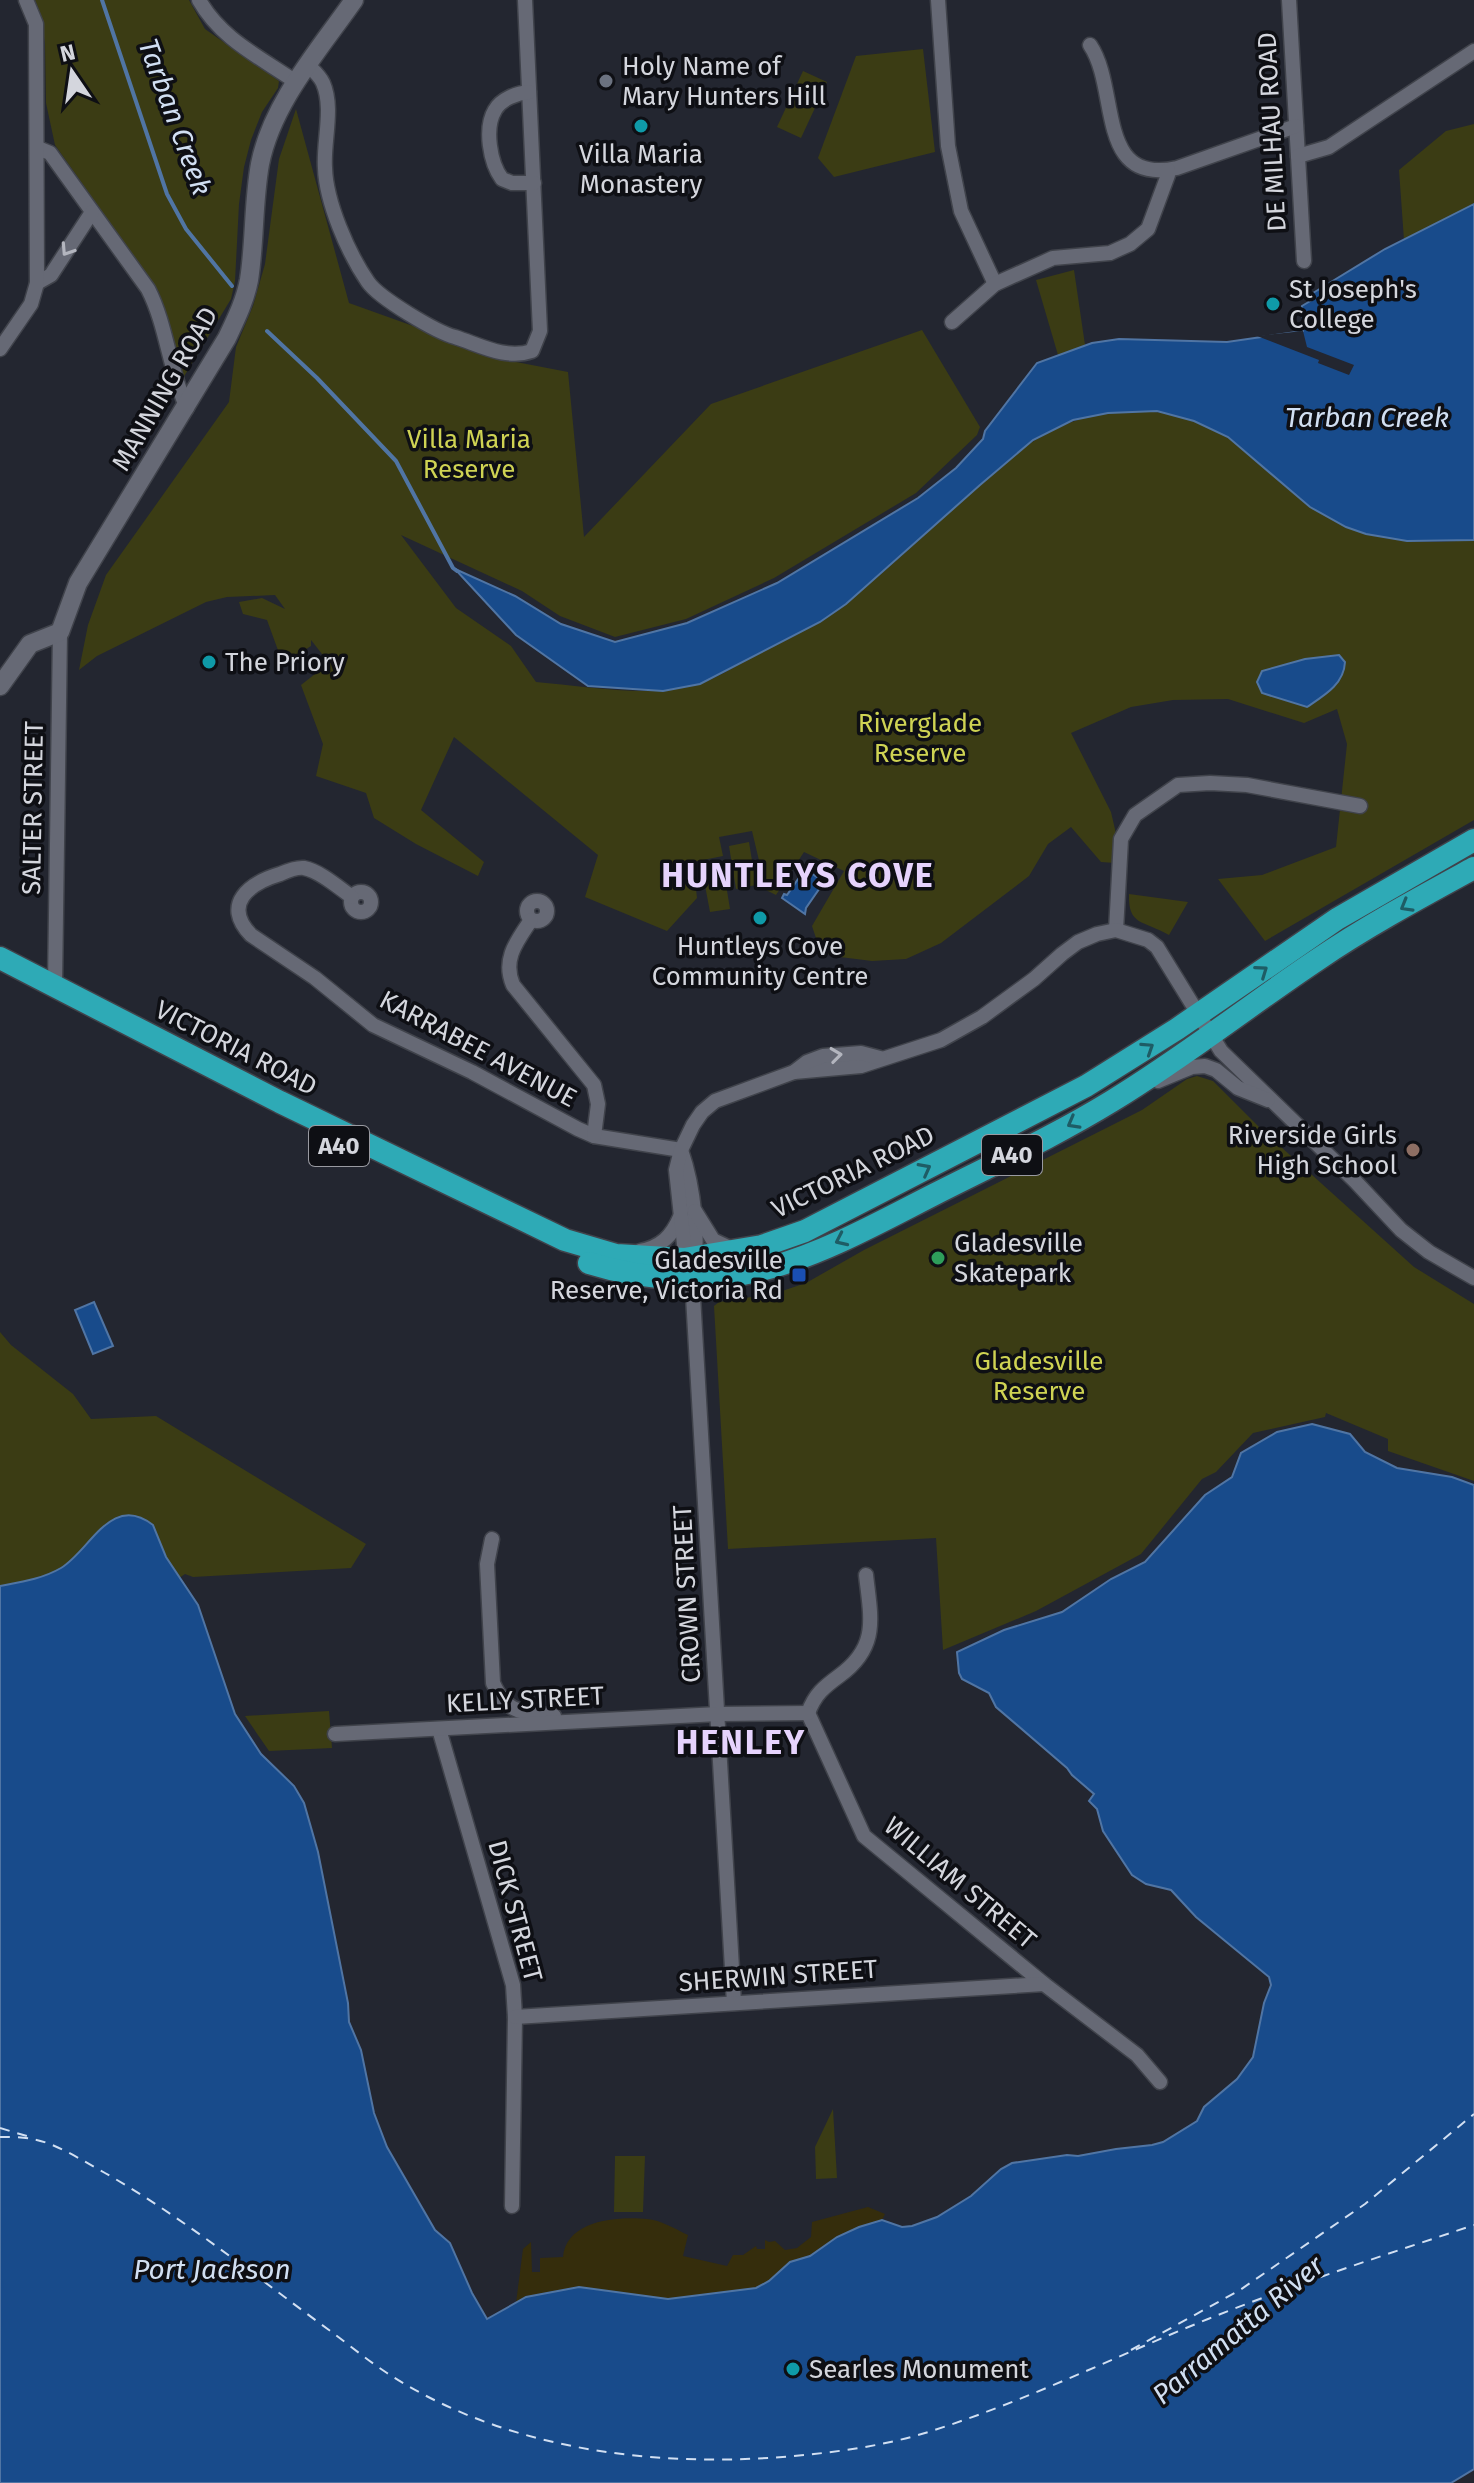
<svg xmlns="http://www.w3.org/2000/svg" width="1474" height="2483" viewBox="0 0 1474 2483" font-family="'Fira Sans',sans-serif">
<rect width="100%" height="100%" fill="#232630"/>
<g fill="#3b3c14">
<polygon points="35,0 189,0 205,29 279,81 278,88 262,112 251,140 244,167 239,204 235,281 231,299 180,383 159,292 55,145 46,103 45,43 40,13"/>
<polygon points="923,49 935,152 834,177 818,158 856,56"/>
<polygon points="803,71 827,82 801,138 777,127"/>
<path d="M296 109 349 303 511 361 568 372 584 537 711 404 922 330 980 427 977 435 916 493 774 578 686 619 615 637 560 616 522 591 401 535 456 608 511 646 536 682C586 686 651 699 699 684 715 679 732 668 747 660 803 632 841 609 888 568 952 512 1020 425 1107 413 1149 407 1192 414 1228 438 1271 466 1301 507 1349 528 1389 544 1432 543 1474 540V820L1265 941 1218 879 1262 875 1336 847 1347 744 1337 709 1304 723 1228 699 1173 700 1131 707 1071 733 1111 812 1117 838 1115 863 1101 862 1071 827 1048 844 1029 876 941 943 906 959 872 961 832 956 820 950 812 926 844 871 804 852 776 895 766 890 752 831 719 837 723 856 693 862 697 898 667 931 585 897 598 855 454 737 421 810 484 862 478 876 416 844 374 818 366 793 316 776 323 744 301 685 329 663 311 640V646L283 664 267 620 243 614 239 602 262 598 285 609 275 595 227 597 206 602 97 656 79 670 88 625 106 575 229 402 236 347 253 306 265 264 279 159Z"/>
<polygon points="1474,124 1474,204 1404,240 1399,170 1446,131"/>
<polygon points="1074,270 1085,345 1058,355 1036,280"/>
<polygon points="749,842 756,885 736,889 729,846"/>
<polygon points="723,866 730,909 710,912 702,869"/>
<path d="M1129 894 1188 902 1169 935C1143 920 1128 926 1129 894Z"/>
<polygon points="1197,1076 1213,1081 1259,1127 1414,1267 1474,1304 1474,1481 1388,1451 1388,1439 1326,1413 1325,1417 1253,1433 1216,1472 1202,1479 1141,1554 1036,1611 943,1650 936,1538 728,1549 714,1306 719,1302 776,1293 806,1283 864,1250 1142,1110 1187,1079"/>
<path d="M0 1332 11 1345 73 1394 91 1419 156 1416 366 1544 351 1568 193 1577 185 1574 179 1578 163 1552 153 1525C103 1498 95 1547 61 1568 42 1579 21 1582 0 1586Z"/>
<polygon points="329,1711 332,1748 269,1751 245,1716"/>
<polygon points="833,2109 837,2178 816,2179 815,2147"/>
<polygon points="615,2156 645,2156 643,2212 614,2212"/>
</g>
<path fill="#352d0c" d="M868 2207 885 2214 882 2220 848 2232 810 2256 790 2262 769 2281 756 2288 668 2299 579 2287 537 2294 516 2303 523 2249 531 2242 532 2272H540V2258L563 2257C566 2220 618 2216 647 2219 661 2220 675 2229 688 2235L683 2256 727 2266 733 2255H743L756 2246 757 2249H765V2240L769 2242 775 2241 785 2250 797 2248 811 2237 812 2222Z"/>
<g fill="#184b8b" stroke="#5075a4" stroke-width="2">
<polygon points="1474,204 1474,540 1407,541 1366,534 1346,527 1310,507 1228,437 1194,421 1157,411 1108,413 1073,420 1033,440 980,485 846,604 820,622 700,684 663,691 588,686 516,635 455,569 515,596 561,624 615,642 687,623 777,583 918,498 956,468 983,439 985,431 1037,363 1092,343 1119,339 1227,342 1303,331 1302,306 1312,300 1313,293 1385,249"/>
<path d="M1339 655 1345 662C1344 684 1325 695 1307 707L1262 693 1257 682 1262 671 1305 659Z"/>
<polygon points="805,869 824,882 806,908 805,914 782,898 784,894 787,895"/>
<polygon points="94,1302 113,1346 93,1354 75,1310"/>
<path d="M1312 1424 1350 1434 1365 1452 1397 1468 1452 1477 1474 1485V2469L1451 2483H0V1586C21 1582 42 1579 61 1568 90 1551 111 1492 153 1525L166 1557 198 1605 235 1714 261 1754 294 1786 304 1803 318 1852 348 2003 349 2022 361 2050 374 2113 387 2147 435 2230 450 2243 472 2293 487 2319 526 2297 579 2287 668 2299 756 2288 769 2281 790 2262 810 2256 837 2237 859 2227 882 2220 902 2227 912 2226 937 2217 971 2196 1001 2169 1012 2163 1067 2155 1078 2156 1116 2149 1152 2145 1163 2142 1197 2121 1204 2107 1237 2079 1253 2057 1264 2003 1271 1985 1269 1977 1196 1917 1171 1890 1146 1884 1132 1875 1103 1831 1097 1809 1089 1801 1094 1794 1072 1775 1067 1768 996 1707 989 1693 962 1679 959 1673 957 1652 1004 1630 1062 1612 1111 1579 1145 1562 1205 1495 1232 1477 1241 1453 1277 1432Z"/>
</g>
<polygon fill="#232630" points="1303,331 1307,347 1354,365 1349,375 1318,363 1319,360 1257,336"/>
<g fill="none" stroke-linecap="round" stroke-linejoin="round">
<g stroke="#5075a4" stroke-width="4">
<polyline points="102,0 167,194 186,229 232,286"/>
<polyline points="267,331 317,378 396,461 453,568 457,571"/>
</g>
<g stroke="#d1dff2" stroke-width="2" stroke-dasharray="10 8" stroke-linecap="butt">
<polyline points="0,2128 30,2137"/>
<path d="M0 2137C10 2137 22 2137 32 2139 54 2142 85 2162 105 2173 184 2218 255 2276 329 2330 348 2344 367 2360 387 2373 511 2454 670 2470 814 2454 851 2450 889 2444 925 2433 1022 2403 1114 2357 1208 2319 1295 2284 1385 2255 1474 2225"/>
<polyline points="1131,2350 1240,2290 1365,2204 1474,2114"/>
</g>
<g stroke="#40434b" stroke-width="17">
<g id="minor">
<path d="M199 0C221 39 260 57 296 82"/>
<polyline points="938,0 948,146 961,211 995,284"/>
<polyline points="1289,0 1304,261"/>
<path d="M1090 45C1120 89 1095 186 1177 168L1296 126"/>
<path d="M308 65C313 70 320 76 323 83 334 108 323 142 325 168 326 202 348 253 368 282 379 298 436 332 455 337 480 345 506 360 532 351L540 331 525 0"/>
<path d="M529 92C517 93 501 99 495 110 484 128 490 163 502 179L512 183H534"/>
<path d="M38 148 50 153 148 289C167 326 169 370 187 408"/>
<polyline points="1298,156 1329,147 1474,51"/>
<polyline points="37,283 51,275 92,212"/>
<polyline points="952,322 995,284 1053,258 1110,253 1130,244 1148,229 1168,175 1168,170"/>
<polyline points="0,349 31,304 37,283 36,24 26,0"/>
<circle cx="361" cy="902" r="10"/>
<path d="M352 897C339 888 320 871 304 868 296 867 287 871 280 874 250 883 221 904 251 935L315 978 373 1025 472 1072 578 1129 594 1136 681 1150"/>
<circle cx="537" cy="911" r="10"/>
<path d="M531 920C517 941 502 959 513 985L594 1085 598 1104 594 1136"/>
<polyline points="1116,930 1121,839 1135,815 1178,785 1210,783 1247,785 1360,806"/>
<polyline points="55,985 60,632"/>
<polyline points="794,1072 861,1066 941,1040 982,1017 1034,979 1062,954 1078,942 1097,934 1116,930 1148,940 1157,947 1221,1051 1355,1181 1401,1230 1429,1252 1474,1278"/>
<polyline points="1158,1081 1192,1067 1205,1066 1216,1070 1238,1088 1268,1100"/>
<path d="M681 1150C694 1187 700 1241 692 1279L734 2003"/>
<polyline points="695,1211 713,1240 732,1249"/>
<path d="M640 1251C661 1247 672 1236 680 1217"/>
<polyline points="686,1263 676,1170 681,1150 693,1125 702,1112 715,1101 794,1072 807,1062 823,1056 861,1053 880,1058"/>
<path d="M492 1539 487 1564 493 1683C508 1716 523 1711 554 1716"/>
<polyline points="808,1713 864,1836 1044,1984 1137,2055 1160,2082"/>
<path d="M808 1713C815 1694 824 1687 839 1676 879 1647 871 1619 866 1575"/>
<polyline points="439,1729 513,1985 515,2017 512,2206"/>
<polyline points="335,1734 718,1714 808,1713"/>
<polyline points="515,2017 1044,1984"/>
</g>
</g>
<g stroke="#40434b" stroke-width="21">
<path id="tertiary" d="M0 686 30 644 60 632 78 583 227 338C236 319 245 301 249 280 255 242 253 203 260 164 272 103 319 50 354 0"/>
</g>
<g stroke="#40434b" stroke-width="25">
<g id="trunk">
<polyline points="0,958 280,1102 565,1240 616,1255 684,1259 762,1246 805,1231 1086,1086 1177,1029 1337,919 1474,840"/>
<path d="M589 1263C646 1281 711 1284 769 1268 827 1252 882 1221 935 1194 994 1164 1055 1136 1112 1101 1183 1058 1248 1006 1317 960 1367 926 1421 897 1474 868"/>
</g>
</g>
<use href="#minor" stroke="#666975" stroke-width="14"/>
<use href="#tertiary" stroke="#666975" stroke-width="18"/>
<use href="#trunk" stroke="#2eaab6" stroke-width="22"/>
</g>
<defs><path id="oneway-chevron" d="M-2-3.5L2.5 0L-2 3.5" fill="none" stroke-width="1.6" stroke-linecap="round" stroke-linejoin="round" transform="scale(2)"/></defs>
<g stroke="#b3b5be">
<use href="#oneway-chevron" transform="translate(67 250) rotate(123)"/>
<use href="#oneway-chevron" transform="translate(836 1055) rotate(-7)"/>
</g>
<g stroke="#1e5c65">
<use href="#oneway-chevron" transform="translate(1406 906) rotate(150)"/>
<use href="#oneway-chevron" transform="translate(1262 971) rotate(-35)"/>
<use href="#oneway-chevron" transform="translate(1148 1048) rotate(-33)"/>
<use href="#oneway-chevron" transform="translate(1073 1123) rotate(151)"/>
<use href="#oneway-chevron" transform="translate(925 1169) rotate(-28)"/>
<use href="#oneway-chevron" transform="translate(841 1240) rotate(155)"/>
</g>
<circle fill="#6b7280" stroke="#0e0f14" stroke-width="3" cx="606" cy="81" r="8"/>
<g fill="#0f9aa8" stroke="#0e0f14" stroke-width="3">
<circle cx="641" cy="126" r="8"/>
<circle cx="1273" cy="304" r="8"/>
<circle cx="209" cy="662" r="8"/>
<circle cx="760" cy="918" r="8"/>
<circle cx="793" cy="2369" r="8"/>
</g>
<circle fill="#8d6e63" stroke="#0e0f14" stroke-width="3" cx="1413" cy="1150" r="8"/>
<circle fill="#2e9e5b" stroke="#0e0f14" stroke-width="3" cx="938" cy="1258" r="8"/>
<rect fill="#1a4fb4" stroke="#0e0f14" stroke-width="3" x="791" y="1267" width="16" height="16" rx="4"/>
<g text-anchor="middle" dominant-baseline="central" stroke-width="7" stroke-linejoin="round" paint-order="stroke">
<g fill="#0e0f14" stroke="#999aa1" stroke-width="2">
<rect x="309" y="1126" width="60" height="40" rx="6"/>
<rect x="982" y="1135" width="60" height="40" rx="6"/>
</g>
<g font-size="24" font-weight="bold" fill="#d4d6dd">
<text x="339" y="1146">A40</text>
<text x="1012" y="1155">A40</text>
</g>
<g font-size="26" fill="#d4d6dd" stroke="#0e0f14" text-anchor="start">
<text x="622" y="66">Holy Name of<tspan x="622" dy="30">Mary Hunters Hill</tspan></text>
<text x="641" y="154" text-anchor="middle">Villa Maria<tspan x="641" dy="30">Monastery</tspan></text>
<text x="1289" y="289">St Joseph's<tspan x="1289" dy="30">College</tspan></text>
<text x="225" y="662">The Priory</text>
<text x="760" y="946" text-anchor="middle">Huntleys Cove<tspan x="760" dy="30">Community Centre</tspan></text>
<text x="1397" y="1135" text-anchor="end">Riverside Girls<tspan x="1397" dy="30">High School</tspan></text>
<text x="954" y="1243">Gladesville<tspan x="954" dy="30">Skatepark</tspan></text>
<text x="783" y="1260" text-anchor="end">Gladesville<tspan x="783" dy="30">Reserve, Victoria Rd</tspan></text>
<text x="809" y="2369">Searles Monument</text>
</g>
<g font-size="26" fill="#d4d6dd" stroke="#0e0f14">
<text transform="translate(1272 132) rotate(-93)">DE MILHAU ROAD</text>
<text transform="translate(165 389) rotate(-60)">MANNING ROAD</text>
<text transform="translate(33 808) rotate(-89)">SALTER STREET</text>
<text transform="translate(236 1048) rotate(27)">VICTORIA ROAD</text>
<text transform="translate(478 1049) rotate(28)">KARRABEE AVENUE</text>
<text transform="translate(853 1172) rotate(-26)">VICTORIA ROAD</text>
<text transform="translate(687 1594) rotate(-93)">CROWN STREET</text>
<text transform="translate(525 1700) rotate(-3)">KELLY STREET</text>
<text transform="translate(960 1883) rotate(40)">WILLIAM STREET</text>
<text transform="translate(515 1911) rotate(75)">DICK STREET</text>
<text transform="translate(778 1976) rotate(-4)">SHERWIN STREET</text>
</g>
<g font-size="26" fill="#cfd353" stroke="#0e0f14">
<text x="469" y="439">Villa Maria<tspan x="469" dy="30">Reserve</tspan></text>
<text x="920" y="723">Riverglade<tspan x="920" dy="30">Reserve</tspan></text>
<text x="1039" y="1361">Gladesville<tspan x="1039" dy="30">Reserve</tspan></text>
</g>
<g font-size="28" font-style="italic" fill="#d1dff2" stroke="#0e0f14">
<text transform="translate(175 117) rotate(70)">Tarban Creek</text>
<text x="1367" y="417">Tarban Creek</text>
<text x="212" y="2269">Port Jackson</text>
<text transform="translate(1238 2330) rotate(-40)">Parramatta River</text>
</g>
<g font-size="34" font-weight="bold" letter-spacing="2" fill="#e6d3fd" stroke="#0e0f14">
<text x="798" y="875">HUNTLEYS COVE</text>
<text x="741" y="1742">HENLEY</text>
</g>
</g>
<g transform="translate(72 72) rotate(347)" stroke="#0e0f14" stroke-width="6" paint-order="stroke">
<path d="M0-6L14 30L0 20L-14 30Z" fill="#d4d6dd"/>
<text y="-12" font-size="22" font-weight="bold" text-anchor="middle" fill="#d4d6dd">N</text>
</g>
</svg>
